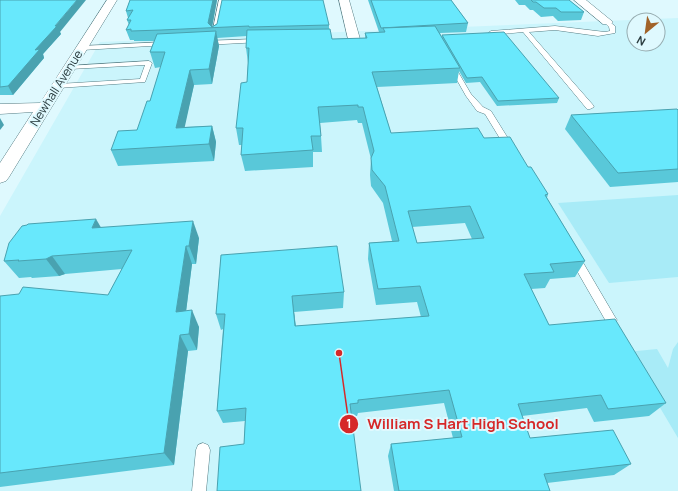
<svg xmlns="http://www.w3.org/2000/svg" width="678" height="491" viewBox="0 0 678 491" font-family="Manrope,sans-serif">
<rect width="100%" height="100%" fill="#dff9fe"/>
<path fill="#cbf5fc" fill-rule="evenodd" d="M678 18V491H0V216L100 42ZM634 20H658V44H634Z"/>
<g fill="#a8ebf7">
<polygon points="678,195 678,277 609,283 558,203"/>
<polygon points="678,342 678,438 627,352 657,349 668,368 673,349"/>
</g>
<g fill="none" stroke-linecap="round" stroke-linejoin="round">
<g stroke="#557d84" stroke-width="1">
<g id="lane">
<polygon points="219,0 225,0 218,34 215,36 212,34"/>
<polygon points="607,20 615,26 615,33 598,36 555,30 529,32 593,105 594,107 590,109 587,109 523,32 491,35 488,33 491,31 555,26 605,32 610,31 609,27 604,22"/>
<polygon points="259,39 262,41 261,42 205,45 202,43 205,41"/>
<polygon points="165,42 168,44 167,45 82,50 79,48 82,46"/>
<polygon points="149,61 152,63 145,82 58,88 55,86 58,84 140,79 145,65 70,69 68,68 68,66"/>
<polygon points="450,65 454,65 471,94 483,107 491,111 514,148 513,150 507,150 485,114 477,111 466,96 449,66"/>
<polygon points="574,253 578,254 615,317 617,320 615,323 611,325 607,323 569,257 570,254"/>
<polygon points="203,443 208,445 210,450 206,491 192,491 196,450 198,445"/>
</g>
</g>
<g stroke="#557d84" stroke-width="1">
<g id="street">
<polygon points="107,0 117,0 9,177 6,181 0,183 0,163 33,112 0,114 0,104 40,103"/>
<polygon points="339,0 349,0 360,39 358,42 350,42 348,39"/>
<polygon points="574,0 586,0 613,22 611,24 603,24"/>
</g>
</g>
<use href="#lane" fill="#fff" fill-rule="evenodd"/>
<use href="#street" fill="#fff" fill-rule="evenodd"/>
</g>
<g fill="#59c8d9" fill-rule="evenodd">
<polygon points="0,0 60,32 61,34 43,54 44,58 13,95 0,95"/>
<path d="M130 0H217L212 26 217 24 329 25V29L332 39 365 38V33L379 32 368 0H451L468 23 466 32 440 33 442 37V35L559 98 557 103 497 106 480 82 466 83 459 71 457 83 377 87 391 133 484 138 528 167 548 194 547 198 585 261 575 277 550 279 545 288 531 289 549 325 666 403 649 416 594 422 587 408 522 416 530 438 631 464 614 475 547 483 550 491H394L388 456 391 444 453 438 444 403 358 413 357 416H352L244 444 245 421 223 423 217 411 223 329 221 330 216 314 221 255 344 292 343 308 294 312 296 326 421 317 417 302 376 305 368 259 369 243 392 241 383 203 371 186 370 175 371 159 362 123H358L357 120 320 123 321 136 322 152H313V167L245 171 241 155 242 145H239L236 128 247 82 248 63 246 48 247 36 217 38 219 46 212 84 194 85 184 127 212 126 216 142 214 161 118 166 111 150 137 130 150 101 161 67 155 68 150 52 154 41H134V40H130L126 30 129 25 127 20 128 18 126 11ZM465 223 472 239 417 243 412 227Z"/>
<polygon points="515,0 569,0 584,12 581,20 558,21 553,16 541,17 533,10 530,10 525,5 519,5"/>
<polygon points="678,110 678,182 610,187 565,129 571,115"/>
<polygon points="101,227 199,238 196,264 192,264 186,311 199,327 197,350 188,351 174,465 0,487 0,296 108,295 122,269 65,274 59,276 32,278 31,277 19,278 4,261"/>
</g>
<g fill="#49a2b0">
<polygon points="77,0 86,0 60,32 61,34 43,54 44,58 13,95 8,86 35,50"/>
<polygon points="213,0 217,0 212,28 208,23"/>
<polygon points="216,31 219,46 212,84 209,69"/>
<polygon points="190,70 194,85 181,144 176,128"/>
<polygon points="0,118 4,125 0,130"/>
<polygon points="212,126 216,142 214,161 209,144"/>
<polygon points="96,219 106,236 92,228"/>
<polygon points="193,221 199,238 196,264 189,246"/>
<polygon points="186,246 192,264 184,328 176,312"/>
<polygon points="52,256 65,274 59,276 46,259"/>
<polygon points="292,296 294,312 297,341 295,326"/>
<polygon points="192,310 199,327 197,350 189,334"/>
<polygon points="180,335 188,351 174,465 164,453"/>
</g>
<g fill="#68e8fc" stroke="#49a2b0" fill-rule="evenodd">
<polygon points="0,0 77,0 55,26 57,26 35,50 40,49 8,86 0,87"/>
<polygon points="130,0 213,0 208,23 212,27 217,24 222,0 323,0 329,25 249,27 249,26 161,30 131,31 131,29 126,30 131,20 127,20 133,10 126,11"/>
<polygon points="371,0 451,0 468,23 381,28"/>
<polygon points="531,0 569,0 584,12 561,12 556,8 544,8 536,2 533,2"/>
<path d="M435 26 460 68 372 72 391 133 478 128 484 138 510 137 528 167H531L548 194 545 195 585 261 550 264 554 272 524 274 549 325 615 319 666 403 608 409 601 395 518 404 530 438 613 430 631 464 544 474 550 491H399L391 444 462 437 449 390 358 400V403L350 404 361 491H217L220 447 244 444 246 408 217 411 225 314H216L221 255 337 246 344 292 292 296 295 326 429 316 420 286 378 289 369 243 399 241 385 186 372 170 371 158 374 151 363 107H358V105L318 107 321 136H311L313 150 241 155 243 128H236L241 83 247 82 249 48H246L247 30 330 29 332 39 367 38 365 33 385 32 383 28ZM470 206 484 238 417 243 408 211Z"/>
<polygon points="216,31 209,69 190,70 176,128 212,126 209,144 111,150 118,131 137,130 147,101 150,101 165,52 150,52 157,34"/>
<polygon points="504,32 559,98 498,101 482,77 467,78 442,35"/>
<polygon points="677,109 678,110 678,169 618,173 571,115"/>
<polygon points="96,219 92,228 193,221 189,246 186,246 176,312 192,310 189,334 180,335 164,453 0,473 0,296 19,294 23,287 108,295 132,250 52,256 46,259 18,261 19,260 4,261 9,243 22,226 27,225 28,224"/>
</g>
<g text-anchor="middle" dominant-baseline="central" stroke-width="4" stroke-linejoin="round" paint-order="stroke">
<g font-size="12" fill="#2a3b3e" stroke="#dff9fe">
<text transform="translate(56 88) rotate(-58)">Newhall Avenue</text>
</g>
</g>
<path fill="none" stroke="#d62828" stroke-width="1.5" d="M339 353L349 424"/>
<g fill="#d62828" stroke="#dff9fe" stroke-width="1.5">
<circle cx="339" cy="353" r="4"/>
<circle cx="349" cy="424" r="10"/>
</g>
<g font-size="12" text-anchor="middle" font-weight="bold" fill="#fff">
<text x="349" y="428">1</text>
</g>
<g font-size="15" text-anchor="middle" font-weight="bold" fill="#d62828" stroke="#dff9fe" stroke-width="4" stroke-linejoin="round" paint-order="stroke">
<text x="463" y="429">William S Hart High School</text>
</g>
<g transform="translate(646 32) rotate(209)"><circle r="19" fill="#dff9fe" stroke="#97adb1"/>
<path d="M0-3L7 15L0 10L-7 15Z" fill="#a16329"/>
<text y="-6" font-size="11" font-weight="bold" text-anchor="middle" fill="#2a3b3e">N</text>
</g>
</svg>
